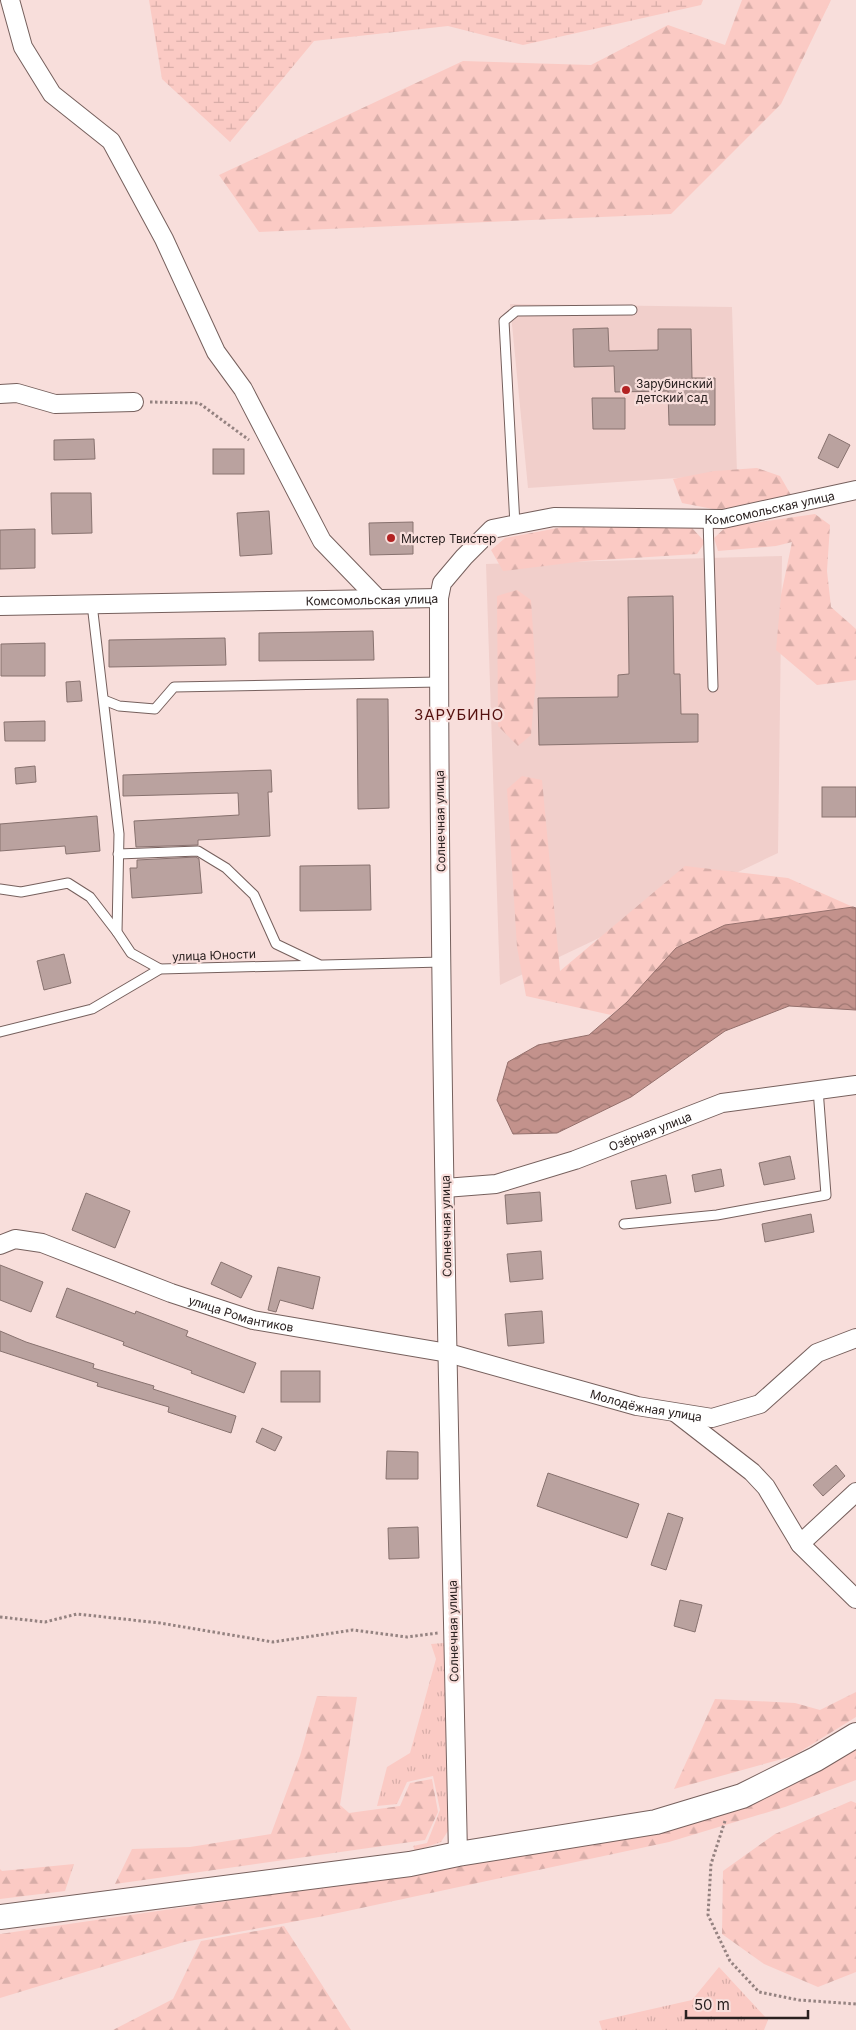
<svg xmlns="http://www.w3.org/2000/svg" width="856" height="2030" viewBox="0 0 856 2030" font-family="Inter,sans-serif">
<defs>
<pattern id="grass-tufts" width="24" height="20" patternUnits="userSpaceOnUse" patternTransform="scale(1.25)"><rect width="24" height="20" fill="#fbcac4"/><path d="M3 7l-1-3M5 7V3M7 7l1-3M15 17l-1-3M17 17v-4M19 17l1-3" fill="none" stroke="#d7ada8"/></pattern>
<pattern id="forest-firs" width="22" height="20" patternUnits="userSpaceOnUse" patternTransform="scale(1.25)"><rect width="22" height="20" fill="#fbcac4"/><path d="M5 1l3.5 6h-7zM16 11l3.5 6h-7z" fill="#d7ada8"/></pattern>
<pattern id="wetland-marsh" width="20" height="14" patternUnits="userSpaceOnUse" patternTransform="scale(1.25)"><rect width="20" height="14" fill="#fbcac4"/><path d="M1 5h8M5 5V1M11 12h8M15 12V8" fill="none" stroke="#d7ada8"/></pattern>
<pattern id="water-waves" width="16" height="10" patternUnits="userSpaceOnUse" patternTransform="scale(1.25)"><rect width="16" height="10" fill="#c3928c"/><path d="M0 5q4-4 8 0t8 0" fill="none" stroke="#9f7772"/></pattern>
</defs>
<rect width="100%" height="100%" fill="#f8dedb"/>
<g fill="#f1cfcb">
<polygon points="510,304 732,307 737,474 528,488"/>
<polygon points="782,556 778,853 500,985 486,564"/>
</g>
<g fill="url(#grass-tufts)">
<polygon points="444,1643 451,1826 441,1842 415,1851 413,1846 427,1843 440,1810 433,1776 407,1782 397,1804 377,1806 387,1767 410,1753 436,1659 431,1644"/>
<polygon points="719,1967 768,2020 764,2030 602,2030 599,2021 692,2000"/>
</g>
<g fill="url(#forest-firs)">
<polygon points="742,0 831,0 781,104 671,214 259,232 219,175 463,61 591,65 668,25 725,45"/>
<polygon points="757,468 780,476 791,495 718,510 682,503 673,479 714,471"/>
<polygon points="815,514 830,525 827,571 831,607 856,629 856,680 817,685 776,650 781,595 792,542 776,546 718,551 714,538 726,527"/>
<polygon points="568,526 692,528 705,542 697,554 585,561 503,571 491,550 505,538"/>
<polygon points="517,590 531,600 536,678 531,735 518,746 498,726 497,596"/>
<polygon points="522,776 542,780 560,971 685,866 788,878 853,907 725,925 611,1015 526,996 517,947 507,789"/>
<polygon points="856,1692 856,1717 793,1756 674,1789 715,1699 795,1703 820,1710"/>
<polygon points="317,1696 357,1697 340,1805 349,1813 400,1806 410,1783 432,1779 438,1812 425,1840 115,1884 132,1849 190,1847 271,1834 300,1756"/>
<polygon points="856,1748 856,1780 785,1807 669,1842 324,1916 184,1942 0,1998 0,1934 350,1883 676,1829 764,1798"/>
<polygon points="851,1801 856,1803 856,1972 818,1987 764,1964 722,1934 723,1871 775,1834"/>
<polygon points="74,1864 65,1891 0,1899 0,1869 2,1871"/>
<polygon points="284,1926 351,2030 113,2030 173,1999 201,1941"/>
</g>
<polygon fill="url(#wetland-marsh)" points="149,0 703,0 701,5 523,45 448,26 314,41 230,142 162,79"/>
<polygon fill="url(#water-waves)" stroke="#95706c" points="853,907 856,908 856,1010 789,1006 725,1031 631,1097 557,1133 513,1134 497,1100 508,1062 538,1045 589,1035 627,1002 676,948 725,925"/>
<g fill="#baa29f" stroke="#88726f">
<polygon points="608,328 609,351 658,350 658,329 691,329 692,378 715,378 715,425 669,425 668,391 615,392 614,366 574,367 573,329"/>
<polygon points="592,398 625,398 625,429 593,429"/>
<polygon points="829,434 850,445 838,468 818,458"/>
<polygon points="94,439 95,459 54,460 54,440"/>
<rect x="213" y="449" width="31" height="25"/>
<polygon points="51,493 91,493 92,533 52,534"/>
<polygon points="269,511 272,554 240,556 237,513"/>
<polygon points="413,522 413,554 370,555 369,523"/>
<polygon points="35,529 35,568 0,569 0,530"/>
<polygon points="673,596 674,674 680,674 681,714 698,714 698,742 539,745 538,698 618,697 618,675 629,674 628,597"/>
<polygon points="373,631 374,660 259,661 259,633"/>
<polygon points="225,638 226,665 109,667 109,640"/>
<polygon points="45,643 45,676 1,676 1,644"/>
<polygon points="80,681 82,701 67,702 66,682"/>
<polygon points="357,699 388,699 389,808 358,809"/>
<polygon points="45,721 45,741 5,741 4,722"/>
<polygon points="35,766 36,782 16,784 15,768"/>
<polygon points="271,770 272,792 268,792 270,836 198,840 198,845 136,847 134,821 239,815 238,793 123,796 123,775"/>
<rect x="822" y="787" width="34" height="30"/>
<polygon points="97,816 100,851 66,854 65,846 0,851 0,824"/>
<polygon points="196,857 199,859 202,893 132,898 130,868 137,868 137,860"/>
<polygon points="370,865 371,910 300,911 300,866"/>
<polygon points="64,954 71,983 44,990 37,961"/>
<polygon points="790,1156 795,1179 764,1185 759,1163"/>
<polygon points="721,1169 724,1186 695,1192 692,1175"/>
<polygon points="666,1175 671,1203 636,1209 631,1181"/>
<polygon points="540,1192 542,1221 507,1224 505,1195"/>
<polygon points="86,1193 130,1211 115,1248 72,1230"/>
<polygon points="811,1214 814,1232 765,1242 762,1224"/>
<polygon points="541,1251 543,1279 510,1282 507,1254"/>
<polygon points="221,1262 252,1276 241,1298 211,1284"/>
<polygon points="0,1265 43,1282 31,1312 0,1300"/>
<polygon points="278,1267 320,1277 313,1309 280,1300 276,1312 268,1310"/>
<polygon points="67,1288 135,1314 136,1311 188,1331 186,1336 256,1363 244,1393 191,1373 192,1371 123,1345 124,1342 56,1317"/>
<polygon points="542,1311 544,1343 508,1346 505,1314"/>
<polygon points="0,1331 26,1342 94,1364 93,1368 154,1386 153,1389 236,1416 231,1433 168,1412 169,1407 97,1386 98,1383 0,1351"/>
<rect x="281" y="1371" width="39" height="31"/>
<polygon points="262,1428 282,1437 275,1451 256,1442"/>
<polygon points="387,1451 418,1452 418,1479 386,1479"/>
<polygon points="836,1465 845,1476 823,1496 813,1485"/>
<polygon points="548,1473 639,1504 627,1538 537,1506"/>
<polygon points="668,1513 683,1518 666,1570 651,1565"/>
<polygon points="418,1527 419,1558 389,1559 388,1528"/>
<polygon points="680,1600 702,1605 695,1632 674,1626"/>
</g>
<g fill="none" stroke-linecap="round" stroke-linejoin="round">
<g stroke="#76605d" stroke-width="11">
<g id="lane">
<polyline points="708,519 713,687"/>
<polyline points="515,525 504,321 516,311 632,310"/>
<polyline points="92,604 119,834 117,932 131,953 160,969"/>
<polyline points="104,700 119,706 155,709 174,687 439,682"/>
<polyline points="118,854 198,851 226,868 254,895 276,944 318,964"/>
<polyline points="0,889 21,892 68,883 90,897 117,932"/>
<polyline points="0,1032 92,1009 160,969 442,962"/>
<polyline points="624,1224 717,1215 826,1195 818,1089"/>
</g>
</g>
<g stroke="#76605d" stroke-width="20">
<g id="street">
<polyline points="10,0 23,47 52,94 111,141 164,239 216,352 243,389 322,541 378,599"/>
<polyline points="0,394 17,393 55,404 134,402"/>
<path id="s1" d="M0 606 439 598"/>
<path id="s2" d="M445 1188 496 1184 575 1160 722 1103 856 1085"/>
<path id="s3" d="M0 1245 15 1239 42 1243 171 1293 253 1320 448 1353 637 1406 712 1418 760 1404 817 1353 856 1338"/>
<polyline points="676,1413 752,1472 766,1487 800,1544 856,1599"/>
<polyline points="800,1544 856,1492"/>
<path id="s4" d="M458 1854C449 1435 439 1017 439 598L442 583 464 557 492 529 554 517 723 519 856 490"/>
</g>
</g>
<g stroke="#76605d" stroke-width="26">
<polyline id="secondary" points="0,1917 410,1864 458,1854 656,1822 742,1796 816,1759 856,1735"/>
</g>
<g stroke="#948280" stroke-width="3" stroke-dasharray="2.5 2.5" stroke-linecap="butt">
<polyline points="150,402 199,403 249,440"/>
<polyline points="0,1617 45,1622 77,1614 160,1623 273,1642 353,1630 407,1637 438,1633"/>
<polyline points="725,1821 711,1864 708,1915 730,1961 759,1992 799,2000 856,2004"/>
</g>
<use href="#lane" stroke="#fff" stroke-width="9"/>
<use href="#street" stroke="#fff" stroke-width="18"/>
<use href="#secondary" stroke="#fff" stroke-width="24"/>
</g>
<g fill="#b22222" stroke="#f8dedb" stroke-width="2">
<circle cx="626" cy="390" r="5"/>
<circle cx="391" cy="538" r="5"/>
</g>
<g text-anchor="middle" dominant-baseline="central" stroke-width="4.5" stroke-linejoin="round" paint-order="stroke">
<g font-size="12" fill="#2a2120" stroke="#f8dedb" text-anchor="start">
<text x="636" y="383">Зарубинский<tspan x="636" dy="14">детский сад</tspan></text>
<text x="401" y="538">Мистер Твистер</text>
</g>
<g font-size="12" fill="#2a2120" stroke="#f8dedb">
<text stroke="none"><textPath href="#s4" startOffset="1625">Комсомольская улица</textPath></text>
<text stroke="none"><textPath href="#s1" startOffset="372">Комсомольская улица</textPath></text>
<text transform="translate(440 821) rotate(-91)">Солнечная улица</text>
<text transform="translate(214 955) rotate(-2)">улица Юности</text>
<text stroke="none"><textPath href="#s2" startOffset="214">Озёрная улица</textPath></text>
<text transform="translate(446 1226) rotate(-91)">Солнечная улица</text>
<text stroke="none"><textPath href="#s3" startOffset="255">улица Романтиков</textPath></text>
<text stroke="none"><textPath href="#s3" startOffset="671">Молодёжная улица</textPath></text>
<text transform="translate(453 1631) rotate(-91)">Солнечная улица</text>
</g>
<g font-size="15" letter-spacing="1" fill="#55110f" stroke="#f8dedb">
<text x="459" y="714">ЗАРУБИНО</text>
</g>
</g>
<path d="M686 2010v8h122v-8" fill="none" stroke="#2a2120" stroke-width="2.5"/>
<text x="694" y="2010" font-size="15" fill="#2a2120" stroke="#f8dedb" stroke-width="4" paint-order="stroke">50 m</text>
</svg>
